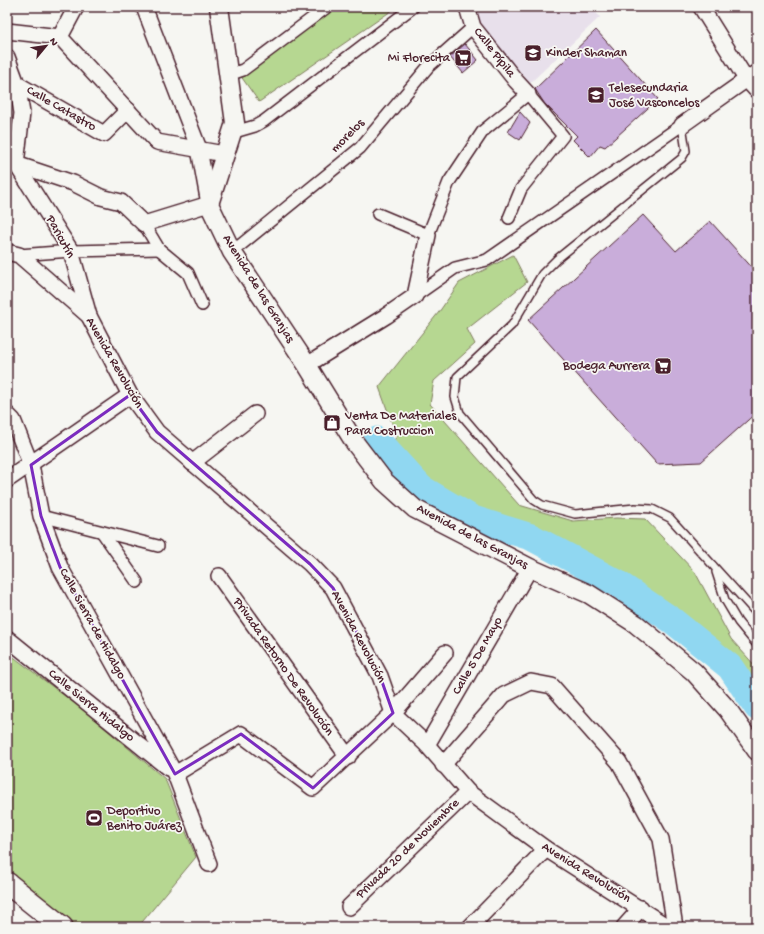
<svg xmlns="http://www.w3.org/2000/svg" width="764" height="934" viewBox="0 0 764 934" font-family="'Gochi Hand',sans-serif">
<rect width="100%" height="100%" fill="#f6f6f2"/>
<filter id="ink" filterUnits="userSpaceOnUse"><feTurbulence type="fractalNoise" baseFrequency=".025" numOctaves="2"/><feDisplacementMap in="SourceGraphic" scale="8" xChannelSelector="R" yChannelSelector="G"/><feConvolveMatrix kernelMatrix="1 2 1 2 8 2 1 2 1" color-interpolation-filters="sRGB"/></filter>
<g filter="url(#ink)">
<polygon fill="#e8e0eb" points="476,7 591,7 600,17 530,83 480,24"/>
<g fill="#b6d791" stroke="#807b5e">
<polygon points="338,7 397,7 259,102 240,75"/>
<polygon points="513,255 527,282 467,329 475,344 434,381 430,404 519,505 573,521 616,518 645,519 695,572 731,639 757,668 757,698 734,663 675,617 619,578 535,536 475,515 425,485 389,444 397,437 379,387 439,312 459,283"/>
<polygon points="7,652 82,709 165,779 196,857 138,927 75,927 7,872"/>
</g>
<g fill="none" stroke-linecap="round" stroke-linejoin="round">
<polyline stroke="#90d7f1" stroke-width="27" points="377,440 421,488 473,519 531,537 617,583 673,621 730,667 757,707"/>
</g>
<g fill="#c9adda" stroke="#4a1f2b">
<polygon points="596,30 658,99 605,147 600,145 590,157 573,140 577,136 544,103 535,89"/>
<polygon points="465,44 478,60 463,73 450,57"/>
<polygon points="520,112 530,123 520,140 508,132"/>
<polygon points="643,215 676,251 710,221 757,273 757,412 701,462 657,464 528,320"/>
</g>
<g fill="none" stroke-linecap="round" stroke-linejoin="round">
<g stroke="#4a1f2b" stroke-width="10">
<g id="service">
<polyline points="682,125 686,151 682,158 557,259 542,274 512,325 457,377 455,397 460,413 534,500 542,505 575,514 635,508 652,509 670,518 757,614"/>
<polyline points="716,572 725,600 738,622 757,645"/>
</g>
</g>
<g stroke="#4a1f2b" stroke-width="14">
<g id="pedestrian">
<polyline points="228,75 243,70 327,7"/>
<polyline points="231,133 255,126 264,121 413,7"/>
<polyline points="378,214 428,235 449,182 483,131 528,94 563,136 521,189 509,218"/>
<polyline points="144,224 159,249 188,273 202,305"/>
<polyline points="232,252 360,148 428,67 473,27"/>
<polyline points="19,255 71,251 159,249"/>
<polyline points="415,296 455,268 487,260 682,125"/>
<polyline points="41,516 158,546"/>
<polyline points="102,532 137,582"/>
</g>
</g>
<g stroke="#4a1f2b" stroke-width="18">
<g id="minor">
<polyline points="467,7 473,27 516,81 528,94"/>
<polyline points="701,7 746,79 757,91"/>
<polyline points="7,31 60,37"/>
<polyline points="60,37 157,142 224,154"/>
<polyline points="60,37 76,7"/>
<polyline points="7,57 17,84 22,113 16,164"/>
<polyline points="17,84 104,134 128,110"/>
<polyline points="682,125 757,72"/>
<polyline points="7,158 16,164 73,183 101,197 121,202 144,224 209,204 199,149 144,7"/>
<polyline points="16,164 71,251 89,316"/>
<polyline points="7,252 19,255 89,316 130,395 157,432 310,564 333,588 380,676 393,713 427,745 468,792 546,849 668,927"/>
<polyline points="307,365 386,316 415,296 428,235"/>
<polyline points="7,414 13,420 31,465 41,516 60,567 175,774 209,864"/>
<polyline points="192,463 255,414"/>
<polyline points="7,480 130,395"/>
<polyline points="219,576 348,757"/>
<polyline points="7,638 168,768"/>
<polyline points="427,745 530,568"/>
<polyline points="443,765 504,695 531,682 552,686 619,762 661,839 675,927"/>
<polyline points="175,774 241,734 313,788 393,713 445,653"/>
<polyline points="349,907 468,792"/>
<polyline points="470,927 546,849"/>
<polyline points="624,927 641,908"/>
</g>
</g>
<g stroke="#4a1f2b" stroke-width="21">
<polyline id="tertiary" points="219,7 235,123 209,204 232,252 307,365 355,443 384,481 415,509 530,568 589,594 636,624 694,672 728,710 757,751"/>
</g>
<g stroke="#4a1f2b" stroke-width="24">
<polyline id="secondary" points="7,883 62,927"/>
</g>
<use href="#service" stroke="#f6f6f2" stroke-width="7"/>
<use href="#pedestrian" stroke="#f6f6f2" stroke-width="11"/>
<use href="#minor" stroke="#f6f6f2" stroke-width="15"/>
<use href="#tertiary" stroke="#f6f6f2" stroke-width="18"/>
<use href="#secondary" stroke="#f6f6f2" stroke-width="21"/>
</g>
</g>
<path fill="none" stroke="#7b2cbf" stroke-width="3" stroke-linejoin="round" d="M130 395 157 432 310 564 333 588 380 676 393 713 313 788 241 734 175 774 60 567 41 516 31 465Z"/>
<defs>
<g id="school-square" transform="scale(0.9)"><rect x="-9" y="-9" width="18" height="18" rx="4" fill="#4a1f2b" stroke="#f6f6f2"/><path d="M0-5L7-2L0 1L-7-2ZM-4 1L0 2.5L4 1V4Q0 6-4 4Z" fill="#fff"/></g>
<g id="supermarket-square" transform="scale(0.9)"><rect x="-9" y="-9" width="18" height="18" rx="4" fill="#4a1f2b" stroke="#f6f6f2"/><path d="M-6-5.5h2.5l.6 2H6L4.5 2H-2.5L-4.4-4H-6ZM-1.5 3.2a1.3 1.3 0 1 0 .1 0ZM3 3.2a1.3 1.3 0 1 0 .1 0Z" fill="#fff"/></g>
<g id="shop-square" transform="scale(0.9)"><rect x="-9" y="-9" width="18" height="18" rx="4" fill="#4a1f2b" stroke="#f6f6f2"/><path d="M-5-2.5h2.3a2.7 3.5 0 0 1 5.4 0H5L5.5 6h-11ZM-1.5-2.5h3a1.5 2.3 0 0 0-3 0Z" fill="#fff"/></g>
<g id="stadium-square" transform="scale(0.9)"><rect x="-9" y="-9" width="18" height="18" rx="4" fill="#4a1f2b" stroke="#f6f6f2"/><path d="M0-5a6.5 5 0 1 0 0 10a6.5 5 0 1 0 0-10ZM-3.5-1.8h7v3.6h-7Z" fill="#fff"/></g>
</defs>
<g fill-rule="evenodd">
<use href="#school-square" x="533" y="53"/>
<use href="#supermarket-square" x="463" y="58"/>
<use href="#school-square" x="596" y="95"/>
<use href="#supermarket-square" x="663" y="366"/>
<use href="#shop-square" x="332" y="423"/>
<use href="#stadium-square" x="94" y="818"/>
</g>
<g text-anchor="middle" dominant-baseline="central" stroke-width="3.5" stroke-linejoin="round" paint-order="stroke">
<g font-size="13" fill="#4a1f2b" stroke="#f6f6f2">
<text transform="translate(494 53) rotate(52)">Calle Pípila</text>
<text transform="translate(61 109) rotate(30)">Calle Catastro</text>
<text transform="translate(348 136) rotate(-45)">morelos</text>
<text transform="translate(60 237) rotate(61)">Paricutín</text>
<text transform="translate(258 289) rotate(58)">Avenida de las Granjas</text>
<text transform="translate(114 363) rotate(60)">Avenida Revolución</text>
<text transform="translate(472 537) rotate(28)">Avenida de las Granjas</text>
<text transform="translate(92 624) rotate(61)">Calle Sierra de Hidalgo</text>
<text transform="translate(358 637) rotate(62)">Avenida Revolución</text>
<text transform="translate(478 656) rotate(-60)">Calle 5 De Mayo</text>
<text transform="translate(283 667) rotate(55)">Privada Retorno De Revolución</text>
<text transform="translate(91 706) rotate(39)">Calle Sierra Hidalgo</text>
<text transform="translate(408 849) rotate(-44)">Privada 20 de Noviembre</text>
<text transform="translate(586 873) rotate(32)">Avenida Revolución</text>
</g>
<g font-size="13" fill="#4a1f2b" stroke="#f6f6f2" text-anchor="start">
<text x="546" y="53">Kinder Shaman</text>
<text x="450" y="58" text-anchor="end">Mi Florecita</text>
<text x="609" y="88">Telesecundaria<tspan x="609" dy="15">José Vasconcelos</tspan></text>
<text x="650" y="366" text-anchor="end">Bodega Aurrera</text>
<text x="345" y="416">Venta De Materiales<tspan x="345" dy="15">Para Costruccion</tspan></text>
<text x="107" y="811">Deportivo<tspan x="107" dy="15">Benito Juárez</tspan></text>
</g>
</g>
<rect width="764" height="934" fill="none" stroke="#f6f6f2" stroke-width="24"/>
<rect x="12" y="12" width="740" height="910" fill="none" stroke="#4a1f2b" stroke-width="1.5" filter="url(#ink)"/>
<g transform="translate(46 46) rotate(61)" stroke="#f6f6f2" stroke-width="3" paint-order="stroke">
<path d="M0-3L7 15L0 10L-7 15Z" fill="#4a1f2b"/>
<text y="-6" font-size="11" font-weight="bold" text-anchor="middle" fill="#4a1f2b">N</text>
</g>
</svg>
